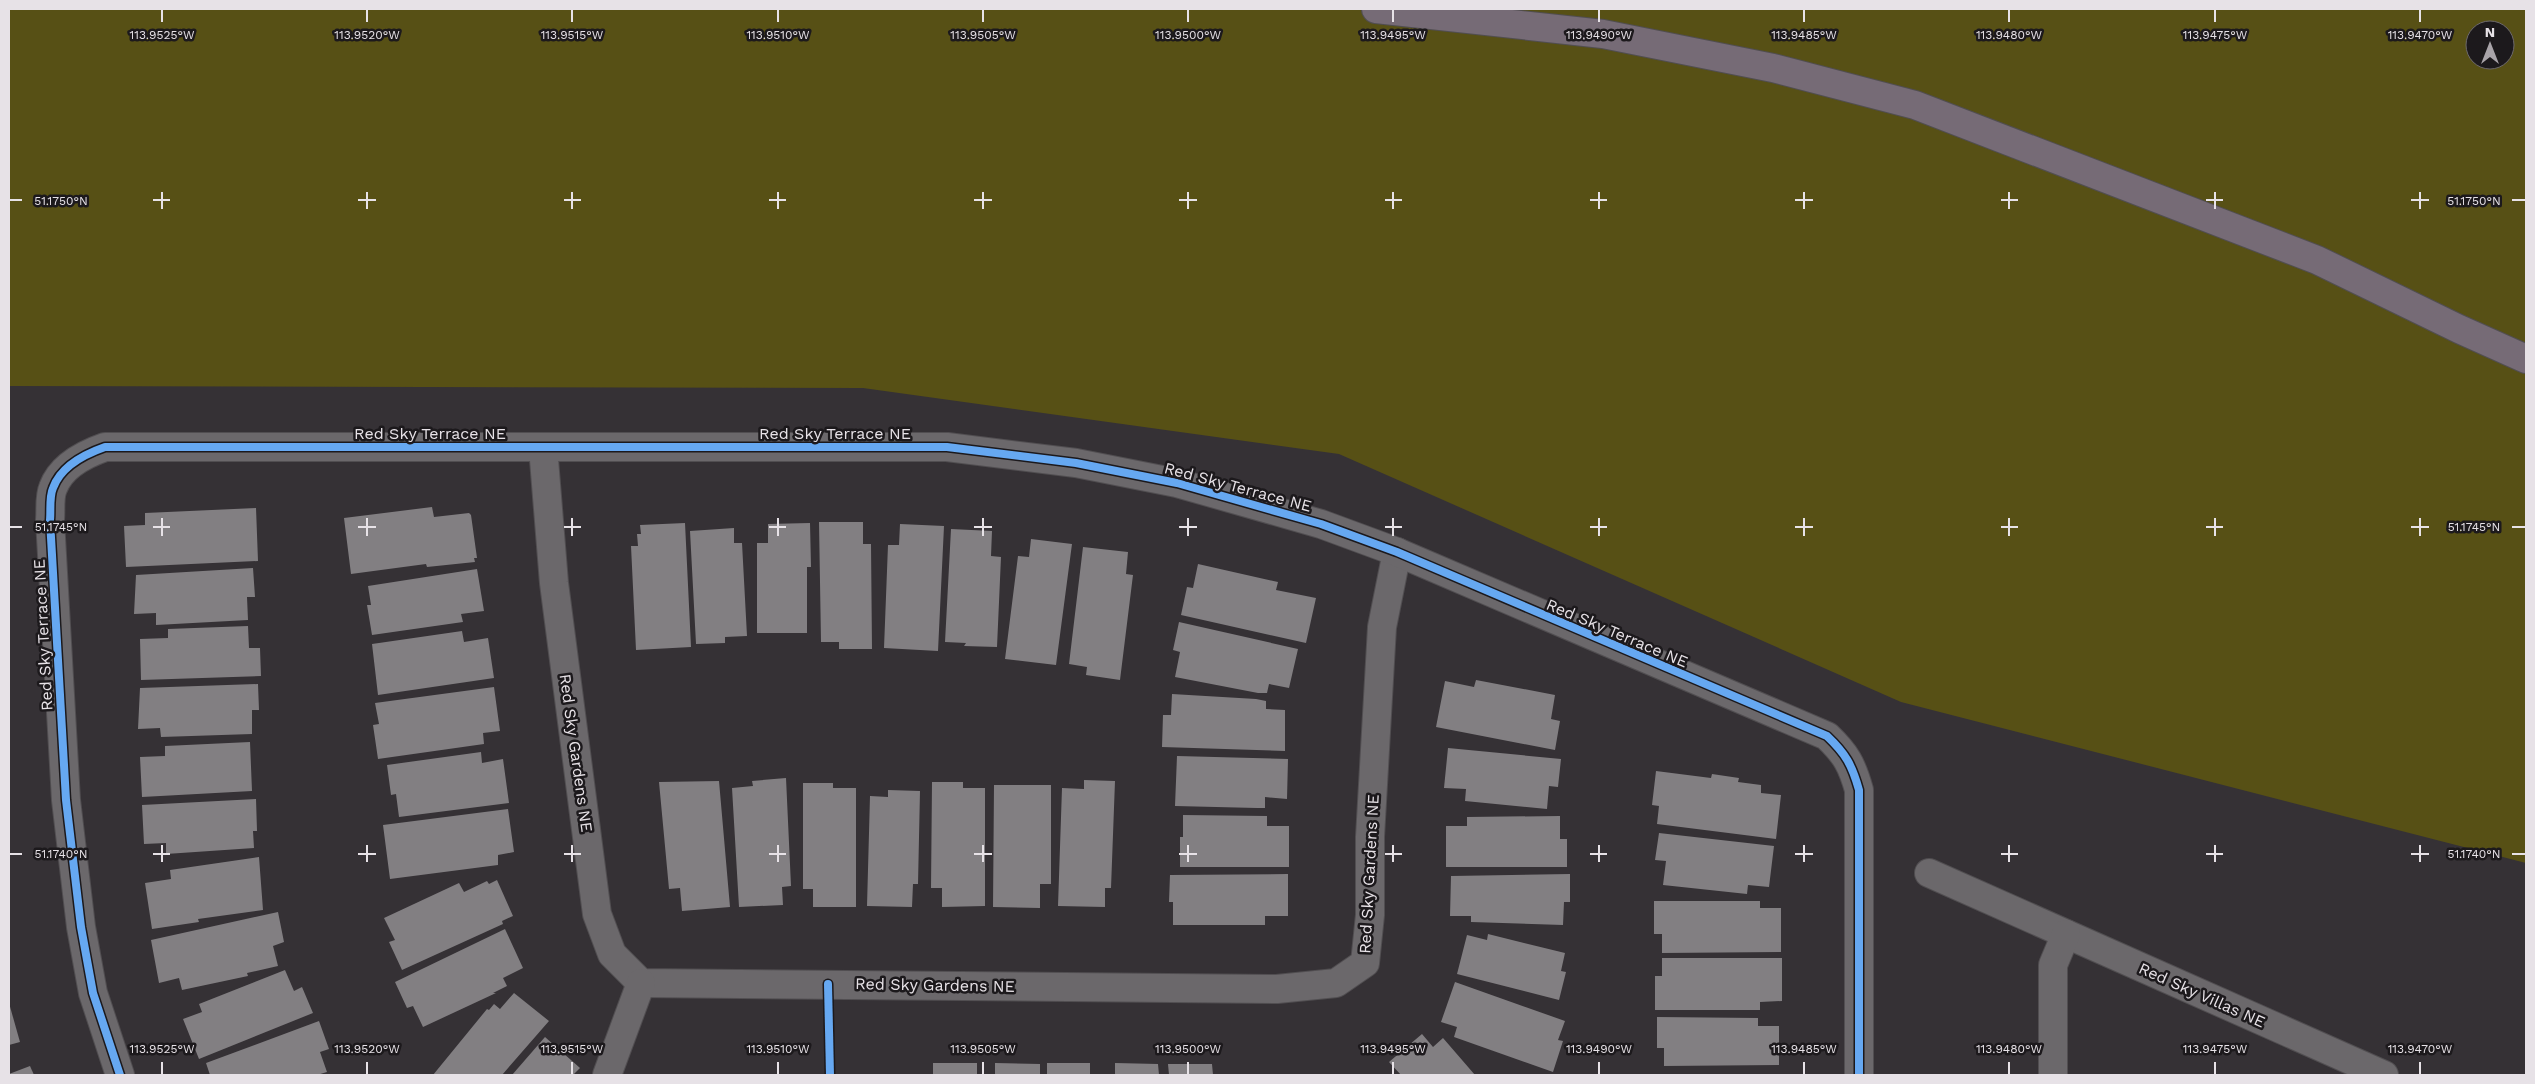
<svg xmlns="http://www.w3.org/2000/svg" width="2535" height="1084" viewBox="0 0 2535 1084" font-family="'Work Sans',sans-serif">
<rect width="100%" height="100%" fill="#353135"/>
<path fill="#575015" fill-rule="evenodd" d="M9 9H2526V863L1901 702 1339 454 863 388 9 386ZM2475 30H2505V60H2475Z"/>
<g fill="#827f82">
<polygon points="432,507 434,517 469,513 471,515 477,558 474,558 475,562 427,567 426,564 351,574 344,518"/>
<polygon points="256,508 258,561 126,567 124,526 145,525 145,513"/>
<polygon points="819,522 863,522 863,544 871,544 872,649 839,649 839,642 821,642"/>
<polygon points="685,523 691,647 636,650 631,546 638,546 637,534 641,534 640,525"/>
<polygon points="810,523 811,567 807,567 807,633 757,633 757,543 768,543 768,524"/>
<polygon points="900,524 944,526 938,651 884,648 888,545 899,545"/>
<polygon points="734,528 734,543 742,543 747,636 725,637 725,643 696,644 690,531"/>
<polygon points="951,529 992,531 991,556 1001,557 997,647 964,646 966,643 945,642"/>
<polygon points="1031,539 1072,544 1056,665 1005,659 1018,556 1029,557"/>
<polygon points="1083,547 1128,552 1126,574 1133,575 1120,680 1086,675 1087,667 1069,664"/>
<polygon points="1198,564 1278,582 1276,590 1316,598 1306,643 1181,615 1187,587 1193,588"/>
<polygon points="253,568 255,597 247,597 248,620 156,625 156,613 134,614 136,575"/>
<polygon points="477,569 484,611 461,614 463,622 372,635 367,605 371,605 368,586"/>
<polygon points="1179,622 1298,649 1289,688 1269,684 1267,693 1258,693 1175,677 1180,652 1173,650"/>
<polygon points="248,626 249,648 260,648 261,676 141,680 140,639 168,638 168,629"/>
<polygon points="462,631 464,642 488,638 494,678 378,695 372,644"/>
<polygon points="1476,680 1555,695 1551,719 1560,721 1555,750 1436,727 1445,681 1474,687"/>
<polygon points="258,684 259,710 252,710 252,734 161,737 160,728 138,729 140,688"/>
<polygon points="494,687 500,731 483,733 484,744 378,759 373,725 379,724 375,703"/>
<polygon points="1172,694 1256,699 1266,701 1266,709 1285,710 1285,751 1162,747 1163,715 1171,715"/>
<polygon points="250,742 252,791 142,797 140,757 165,756 165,746"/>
<polygon points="1448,748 1561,759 1558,787 1549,786 1547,809 1465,801 1466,789 1444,788"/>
<polygon points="481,752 482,763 503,759 509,803 399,817 396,794 391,795 387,765"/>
<polygon points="1177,756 1288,759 1287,799 1265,797 1265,808 1257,808 1175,806"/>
<polygon points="1656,771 1711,778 1712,774 1739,778 1738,782 1761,785 1761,793 1781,795 1776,839 1657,824 1659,806 1652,805"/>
<polygon points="786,778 791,886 782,887 783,905 739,907 732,788 753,786 752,781"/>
<polygon points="1084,780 1115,781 1111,888 1105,888 1105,907 1058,906 1062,788 1084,789"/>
<polygon points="719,781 730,907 682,911 680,888 669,889 659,782"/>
<polygon points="932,782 963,782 963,788 985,788 985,906 942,907 942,888 931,888"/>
<polygon points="803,783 833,783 833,788 856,788 856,907 813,907 813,889 803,889"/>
<polygon points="994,785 1051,785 1051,884 1040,884 1040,908 993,907"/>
<polygon points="888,790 920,791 918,884 913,884 912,907 867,906 870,796 888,797"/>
<polygon points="256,799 257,831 253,831 254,848 166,854 166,843 144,844 142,805"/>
<polygon points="508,809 514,852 498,855 498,865 390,879 383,825"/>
<polygon points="1183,815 1267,816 1267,826 1289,826 1289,867 1180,867 1180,837 1183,837"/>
<polygon points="1560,816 1560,839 1567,839 1567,867 1446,867 1446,826 1467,826 1467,817"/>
<polygon points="1659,833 1774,846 1769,887 1748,885 1747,894 1663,885 1666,861 1655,860"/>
<polygon points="259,857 263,910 198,919 199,922 152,929 145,883 171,879 170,870"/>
<polygon points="1288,874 1288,916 1265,916 1265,925 1173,925 1173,902 1169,902 1170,875"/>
<polygon points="1570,874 1570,902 1564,902 1563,925 1471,922 1471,916 1450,916 1451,876"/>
<polygon points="497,880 513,916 502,921 503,924 402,970 389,942 395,940 384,918 459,883 464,892 487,881 489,884"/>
<polygon points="1654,901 1760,901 1760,908 1781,908 1781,952 1662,953 1662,934 1654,934"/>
<polygon points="278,912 284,942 273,946 278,966 247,973 248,976 182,990 179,978 159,983 151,940"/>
<polygon points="505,929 523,968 503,978 507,986 493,993 496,993 423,1027 413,1006 407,1008 395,982"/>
<polygon points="1488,934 1565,953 1561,971 1566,972 1559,1000 1457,974 1467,935 1487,940"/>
<polygon points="1662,958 1782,958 1782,1001 1760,1002 1760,1010 1655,1010 1655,976 1662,976"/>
<polygon points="285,970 294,991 302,987 313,1013 199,1059 183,1019 202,1012 199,1004"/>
<polygon points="1455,982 1565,1021 1558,1040 1563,1041 1553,1072 1454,1037 1457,1027 1441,1022"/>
<polygon points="514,993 549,1021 502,1075 433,1075 487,1009 489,1010 494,1004 500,1009"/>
<polygon points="9,1003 20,1042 9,1045"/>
<polygon points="1657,1017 1758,1018 1758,1026 1779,1026 1779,1065 1664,1066 1664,1048 1657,1048"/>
<polygon points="319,1021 329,1049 320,1052 327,1072 317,1075 210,1075 206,1063"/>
<polygon points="1422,1034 1433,1047 1443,1038 1475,1075 1401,1075 1389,1062"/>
<polygon points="545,1037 580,1068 573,1075 512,1075"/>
<rect x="933" y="1063" width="44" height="12"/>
<polygon points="995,1063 1040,1064 1040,1075 995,1075"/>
<rect x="1047" y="1063" width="43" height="12"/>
<polygon points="1115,1063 1158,1064 1159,1075 1115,1075"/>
<polygon points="1168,1064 1212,1064 1213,1075 1169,1075"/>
<polygon points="30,1066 34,1075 9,1075 9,1074"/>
</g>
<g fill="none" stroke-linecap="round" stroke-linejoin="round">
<g stroke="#514e51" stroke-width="30">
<g id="minor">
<polyline points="543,447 554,583 597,914 612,954 641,983 1277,989 1336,983 1365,963 1370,915 1370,837 1382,627 1397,552"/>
<polyline points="1929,873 2384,1075"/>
<path d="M120 1075 93 993 81 927 66 800 50 520C51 510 49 497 53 488 61 466 85 454 105 447H947L1076 463 1177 483 1321 524 1397 552 1827 736C1846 754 1852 765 1859 790V1075"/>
<polyline points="607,1075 641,983"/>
<polyline points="2053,1075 2053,965 2066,934"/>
</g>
</g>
<g stroke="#514e51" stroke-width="30">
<polyline id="highway" points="1376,9 1603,34 1773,68 1915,105 2317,260 2459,329 2526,359"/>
</g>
<use href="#minor" stroke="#6b686b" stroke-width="28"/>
<use href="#highway" stroke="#766b76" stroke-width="28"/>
<g stroke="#1c191c" stroke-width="11">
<g id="cycleway">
<polyline points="828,984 830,1075"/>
<path d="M120 1075 93 993 81 927 66 800 50 520C51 510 49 497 53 488 61 466 85 454 105 447H947L1076 463 1177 483 1321 524 1397 552 1827 736C1846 754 1852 765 1859 790V1075"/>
</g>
</g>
<use href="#cycleway" stroke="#66a8f1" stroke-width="8"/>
</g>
<path fill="none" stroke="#e7e2e7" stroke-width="2" d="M162 10V22M367 10V22M572 10V22M778 10V22M983 10V22M1188 10V22M1393 10V22M1599 10V22M1804 10V22M2009 10V22M2215 10V22M2420 10V22M162 192V209M367 192V209M572 192V209M778 192V209M983 192V209M1188 192V209M1393 192V209M1599 192V209M1804 192V209M2009 192V209M2215 192V209M2420 192V209M10 200H22M153 200H170M358 200H376M564 200H581M769 200H786M974 200H992M1179 200H1197M1385 200H1402M1590 200H1607M1795 200H1813M2001 200H2018M2206 200H2223M2411 200H2429M2512 200H2525M162 518V536M367 518V536M572 518V536M778 518V536M983 518V536M1188 518V536M1393 518V536M1599 518V536M1804 518V536M2009 518V536M2215 518V536M2420 518V536M10 527H22M153 527H170M358 527H376M564 527H581M769 527H786M974 527H992M1179 527H1197M1385 527H1402M1590 527H1607M1795 527H1813M2001 527H2018M2206 527H2223M2411 527H2429M2512 527H2525M162 845V862M367 845V862M572 845V862M778 845V862M983 845V862M1188 845V862M1393 845V862M1599 845V862M1804 845V862M2009 845V862M2215 845V862M2420 845V862M10 854H22M153 854H170M358 854H376M564 854H581M769 854H786M974 854H992M1179 854H1197M1385 854H1402M1590 854H1607M1795 854H1813M2001 854H2018M2206 854H2223M2411 854H2429M2512 854H2525M162 1062V1074M367 1062V1074M572 1062V1074M778 1062V1074M983 1062V1074M1188 1062V1074M1393 1062V1074M1599 1062V1074M1804 1062V1074M2009 1062V1074M2215 1062V1074M2420 1062V1074"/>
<g text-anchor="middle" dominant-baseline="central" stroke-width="5" stroke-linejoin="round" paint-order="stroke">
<g font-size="16" fill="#e7e2e7" stroke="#1c191c">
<text x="430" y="433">Red Sky Terrace NE</text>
<text x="835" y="433">Red Sky Terrace NE</text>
<text transform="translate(1238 487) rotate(15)">Red Sky Terrace NE</text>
<text transform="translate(1617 633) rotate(23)">Red Sky Terrace NE</text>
<text transform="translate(43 635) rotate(-93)">Red Sky Terrace NE</text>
<text transform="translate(576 753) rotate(82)">Red Sky Gardens NE</text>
<text transform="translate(1369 874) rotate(-87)">Red Sky Gardens NE</text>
<text transform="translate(935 985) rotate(1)">Red Sky Gardens NE</text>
<text transform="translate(2202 995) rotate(24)">Red Sky Villas NE</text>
</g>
</g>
<g font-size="12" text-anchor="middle" fill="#e7e2e7" stroke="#1c191c" stroke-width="5" stroke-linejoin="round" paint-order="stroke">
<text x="162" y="39">113.9525°W</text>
<text x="367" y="39">113.9520°W</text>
<text x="572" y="39">113.9515°W</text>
<text x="778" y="39">113.9510°W</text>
<text x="983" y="39">113.9505°W</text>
<text x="1188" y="39">113.9500°W</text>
<text x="1393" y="39">113.9495°W</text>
<text x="1599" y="39">113.9490°W</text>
<text x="1804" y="39">113.9485°W</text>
<text x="2009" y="39">113.9480°W</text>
<text x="2215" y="39">113.9475°W</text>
<text x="2420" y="39">113.9470°W</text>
<text x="61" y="205">51.1750°N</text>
<text x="2474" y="205">51.1750°N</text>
<text x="61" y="531">51.1745°N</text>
<text x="2474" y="531">51.1745°N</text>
<text x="61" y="858">51.1740°N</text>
<text x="2474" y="858">51.1740°N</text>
<text x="162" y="1053">113.9525°W</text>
<text x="367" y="1053">113.9520°W</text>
<text x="572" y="1053">113.9515°W</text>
<text x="778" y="1053">113.9510°W</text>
<text x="983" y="1053">113.9505°W</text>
<text x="1188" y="1053">113.9500°W</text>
<text x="1393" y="1053">113.9495°W</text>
<text x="1599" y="1053">113.9490°W</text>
<text x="1804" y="1053">113.9485°W</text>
<text x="2009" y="1053">113.9480°W</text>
<text x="2215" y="1053">113.9475°W</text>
<text x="2420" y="1053">113.9470°W</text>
</g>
<rect width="2535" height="1084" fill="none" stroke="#e7e2e7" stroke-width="20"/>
<g transform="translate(2490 45)"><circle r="24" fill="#1c191c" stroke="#6d696d"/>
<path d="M0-4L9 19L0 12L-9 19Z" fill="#a9a4a9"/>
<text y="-8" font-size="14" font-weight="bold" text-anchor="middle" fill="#e7e2e7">N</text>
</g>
</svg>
